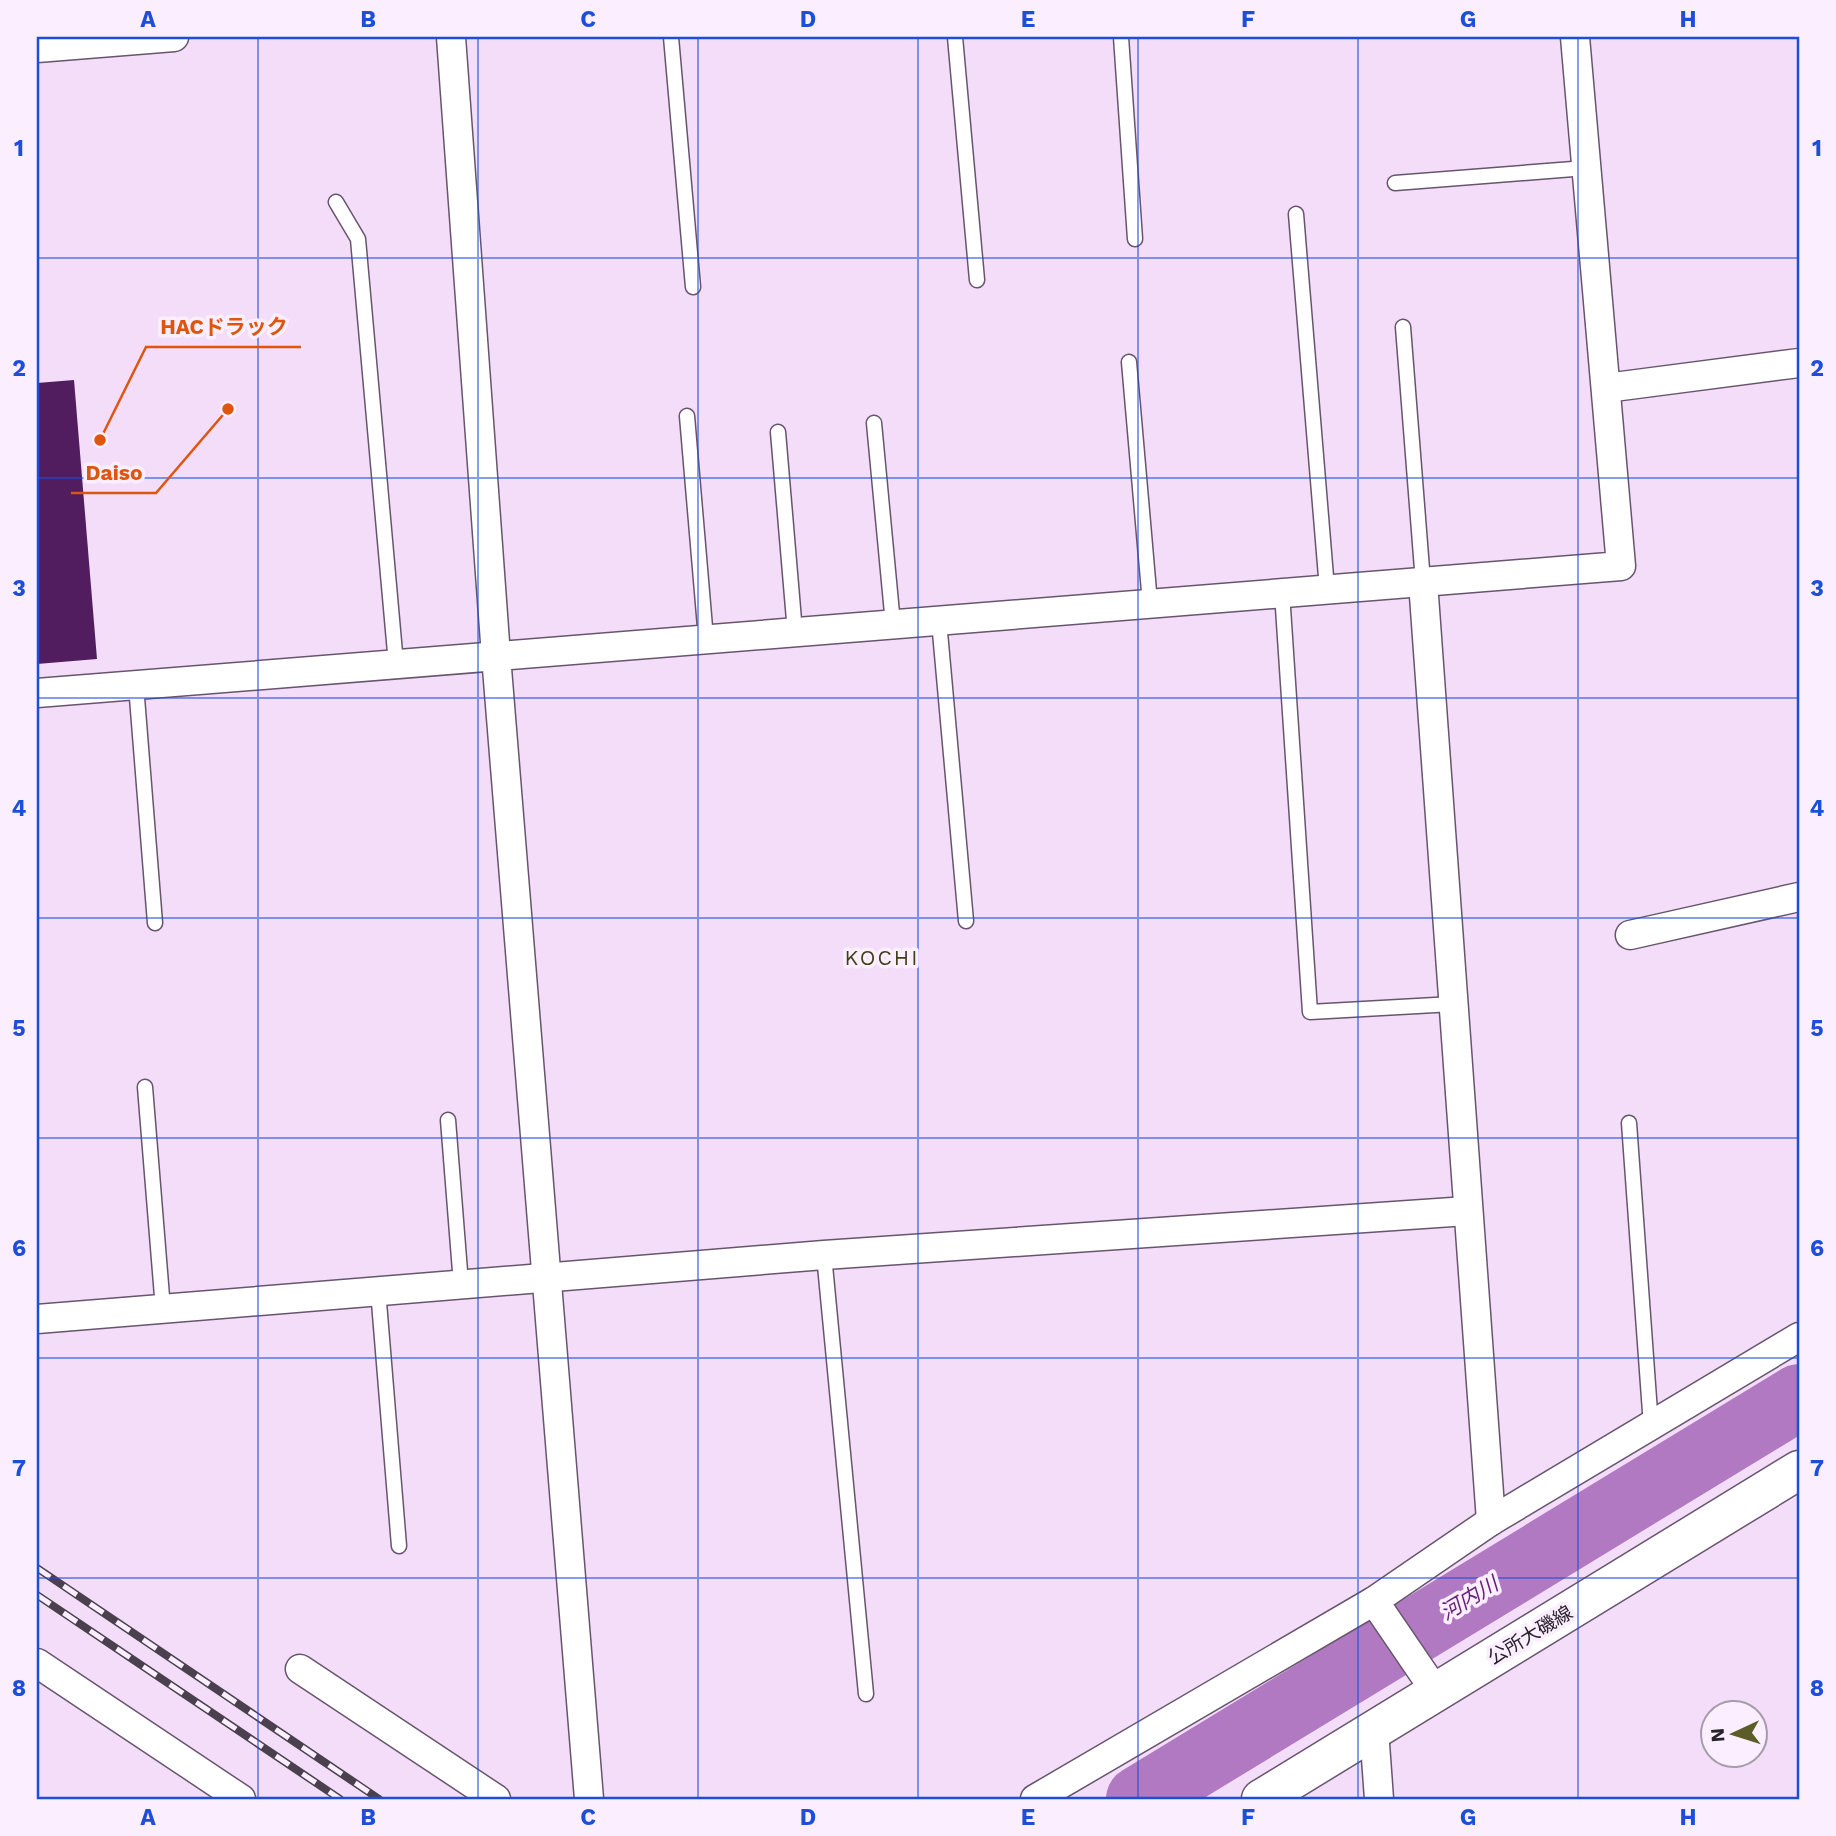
<svg xmlns="http://www.w3.org/2000/svg" width="1836" height="1836" viewBox="0 0 1836 1836" font-family="'Work Sans','Noto Sans JP',sans-serif">
<rect width="100%" height="100%" fill="#f3ddf9"/>
<g fill="none" stroke-linecap="round" stroke-linejoin="round">
<polyline stroke="#b179c1" stroke-width="66" points="1139,1799 1799,1397"/>
</g>
<polygon fill="#511d5f" points="74,380 97,659 37,664 37,383"/>
<g fill="none" stroke-linecap="round" stroke-linejoin="round">
<g stroke="#67556d" stroke-width="17">
<g id="service">
<polyline points="671,37 693,287"/>
<polyline points="955,37 977,280"/>
<polyline points="1121,37 1135,239"/>
<polyline points="1395,183 1586,168"/>
<polyline points="336,202 358,239 396,664"/>
<polyline points="1296,214 1327,589"/>
<polyline points="1403,327 1423,582"/>
<polyline points="1129,362 1150,603"/>
<polyline points="687,416 706,639"/>
<polyline points="874,423 893,624"/>
<polyline points="778,432 795,632"/>
<polyline points="1282,593 1310,1012 1453,1004"/>
<polyline points="939,621 966,921"/>
<polyline points="136,685 155,923"/>
<polyline points="145,1087 163,1309"/>
<polyline points="448,1120 461,1284"/>
<polyline points="1629,1123 1651,1426"/>
<polyline points="824,1255 866,1694"/>
<polyline points="378,1290 399,1546"/>
</g>
</g>
<g stroke="#67556d" stroke-width="31">
<g id="minor">
<polyline points="451,37 496,656 589,1799"/>
<polyline points="37,48 174,37"/>
<polyline points="1606,388 1799,363"/>
<polyline points="1423,582 1491,1521"/>
<polyline points="37,693 1621,566 1575,37"/>
<polyline points="1630,935 1799,897"/>
<polyline points="37,1319 824,1255 1467,1211"/>
<polyline points="1374,1601 1436,1692"/>
<polyline points="37,1663 241,1799"/>
<polyline points="300,1669 496,1799"/>
<polyline points="1374,1730 1379,1799"/>
<polyline points="1035,1799 1374,1601 1491,1521 1799,1337"/>
</g>
</g>
<g stroke="#67556d" stroke-width="41">
<polyline id="secondary" points="1261,1799 1799,1470"/>
</g>
<use href="#service" stroke="#fff" stroke-width="14"/>
<use href="#minor" stroke="#fff" stroke-width="28"/>
<use href="#secondary" stroke="#fff" stroke-width="38"/>
<g stroke="#4b414e" stroke-width="8">
<g id="rail">
<polyline points="37,1568 379,1799"/>
<polyline points="37,1595 340,1799"/>
</g>
</g>
<use href="#rail" stroke="#fbeeff" stroke-width="5" stroke-dasharray="16" stroke-linecap="butt"/>
</g>
<path fill="none" stroke="#1d4ed8" stroke-width="2" stroke-opacity="0.55" d="M258 37V1799M478 37V1799M698 37V1799M918 37V1799M1138 37V1799M1358 37V1799M1578 37V1799M37 258H1799M37 478H1799M37 698H1799M37 918H1799M37 1138H1799M37 1358H1799M37 1578H1799"/>
<g text-anchor="middle" dominant-baseline="central" stroke-width="7" stroke-linejoin="round" paint-order="stroke">
<g font-size="19" fill="#28212b" stroke="#fbeeff">
<text transform="translate(1530 1635) rotate(-31)">公所大磯線</text>
</g>
<g font-size="21" letter-spacing="2" fill="#403f16" stroke="#fbeeff">
<text x="882" y="957">KOCHI</text>
</g>
<g font-size="21" font-style="italic" fill="#641f77" stroke="#fbeeff">
<text transform="translate(1469 1598) rotate(-31)">河内川</text>
</g>
</g>
<path fill="none" stroke="#de560e" stroke-width="2.5" d="M100 440L146 347H301M228 409L156 493H71"/>
<g fill="#de560e" stroke="#fbeeff" stroke-width="2.5">
<circle cx="100" cy="440" r="7"/>
<circle cx="228" cy="409" r="7"/>
</g>
<g font-size="21" text-anchor="middle" font-weight="bold" fill="#de560e" stroke="#fbeeff" stroke-width="7" stroke-linejoin="round" paint-order="stroke">
<text x="224" y="334">HACドラック</text>
<text x="114" y="480">Daiso</text>
</g>
<rect width="1836" height="1836" fill="none" stroke="#fbeeff" stroke-width="77"/>
<g transform="translate(1734 1734) rotate(266)"><circle r="33" fill="#fbeeff" stroke="#a79caa" stroke-width="2"/>
<path d="M0-5L12 26L0 18L-12 26Z" fill="#5c5c29"/>
<text y="-10" font-size="19" font-weight="bold" text-anchor="middle" fill="#28212b">N</text>
</g>
<rect x="38" y="38" width="1760" height="1760" fill="none" stroke="#1d4ed8" stroke-width="2.5"/>
<g font-size="23" text-anchor="middle" font-weight="bold" fill="#1d4ed8">
<text x="148" y="27">A</text>
<text x="368" y="27">B</text>
<text x="588" y="27">C</text>
<text x="808" y="27">D</text>
<text x="1028" y="27">E</text>
<text x="1248" y="27">F</text>
<text x="1468" y="27">G</text>
<text x="1688" y="27">H</text>
<text x="19" y="156">1</text>
<text x="1817" y="156">1</text>
<text x="19" y="376">2</text>
<text x="1817" y="376">2</text>
<text x="19" y="596">3</text>
<text x="1817" y="596">3</text>
<text x="19" y="816">4</text>
<text x="1817" y="816">4</text>
<text x="19" y="1036">5</text>
<text x="1817" y="1036">5</text>
<text x="19" y="1256">6</text>
<text x="1817" y="1256">6</text>
<text x="19" y="1476">7</text>
<text x="1817" y="1476">7</text>
<text x="19" y="1696">8</text>
<text x="1817" y="1696">8</text>
<text x="148" y="1825">A</text>
<text x="368" y="1825">B</text>
<text x="588" y="1825">C</text>
<text x="808" y="1825">D</text>
<text x="1028" y="1825">E</text>
<text x="1248" y="1825">F</text>
<text x="1468" y="1825">G</text>
<text x="1688" y="1825">H</text>
</g>
</svg>
